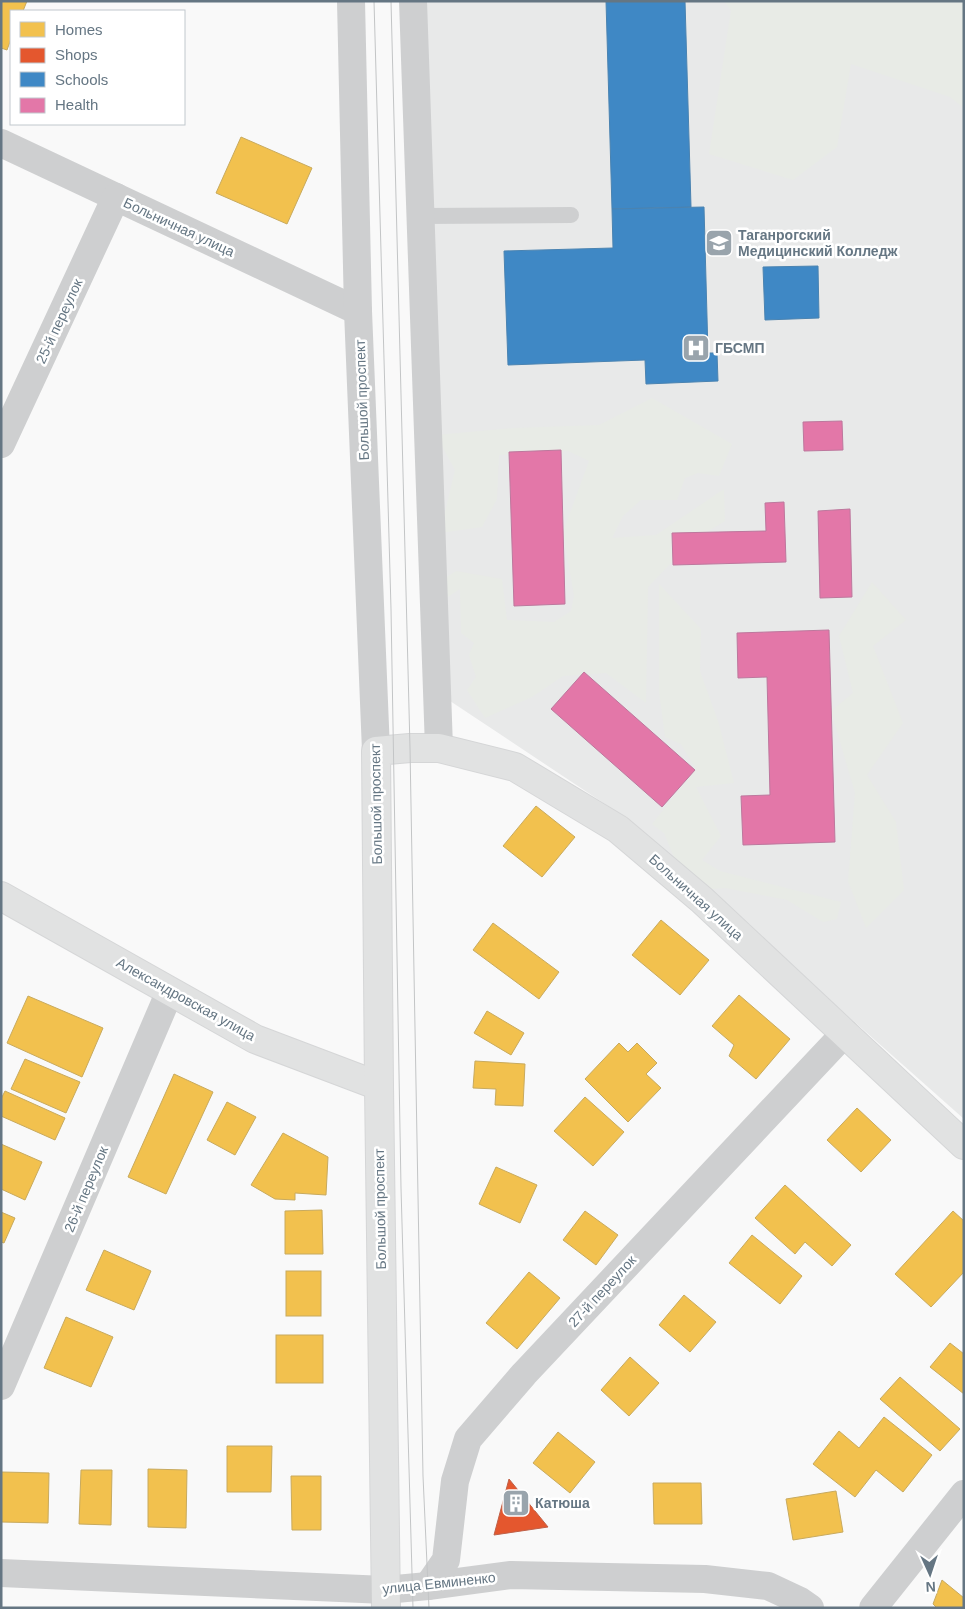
<svg xmlns="http://www.w3.org/2000/svg" width="965" height="1609" viewBox="0 0 965 1609" font-family="Helvetica,sans-serif">
<rect width="100%" height="100%" fill="#f9f9f9"/>
<polygon fill="#e8e9e9" points="415,1 964,1 964,1119 620,814 441,695"/>
<g fill="#e8ebe6">
<polygon points="724,1 964,1 964,108 950,97 851,64 837,147 793,180 709,154 731,10"/>
<polygon points="652,398 732,444 719,476 698,473 685,478 677,500 641,500 623,516 612,538 656,535 724,489 725,521 692,541 648,587 646,703 606,673 563,676 532,697 485,718 467,690 476,677 469,655 474,643 461,633 460,589 443,600 445,578 456,571 502,579 507,620 554,622 571,611 574,596 563,532 589,461 568,451 499,455 497,499 482,527 440,533 455,470 436,435 514,428 599,425"/>
<polygon points="872,582 906,620 873,646 903,723 867,775 896,822 904,890 866,928 848,881 855,793 831,711 853,693 839,636"/>
<polygon points="659,584 701,629 700,671 719,724 734,783 696,787 721,836 702,860 720,871 841,902 837,919 823,922 787,900 725,888 688,891 664,833 652,824 696,769 681,744 665,737 659,692"/>
</g>
<g fill="#f2c14e" stroke="#c8aa5e">
<polygon points="1,1 27,1 23,11 11,11 11,39 7,50 1,48"/>
<polygon points="241,137 312,168 287,224 216,193"/>
<polygon points="536,806 575,837 542,877 503,846"/>
<polygon points="661,920 709,960 680,995 632,955"/>
<polygon points="493,923 559,972 539,999 473,950"/>
<polygon points="739,995 790,1039 756,1079 729,1056 734,1045 712,1026"/>
<polygon points="28,996 103,1028 82,1077 7,1043"/>
<polygon points="487,1011 524,1033 511,1055 474,1033"/>
<polygon points="619,1043 628,1052 637,1043 657,1063 646,1074 661,1088 628,1122 585,1079"/>
<polygon points="25,1059 80,1082 66,1113 11,1089"/>
<polygon points="475,1061 525,1064 523,1106 495,1105 496,1089 473,1088"/>
<polygon points="174,1074 213,1092 166,1194 128,1177"/>
<polygon points="5,1091 65,1118 55,1140 1,1116 1,1099"/>
<polygon points="585,1097 624,1132 593,1166 554,1131"/>
<polygon points="227,1102 256,1117 235,1155 207,1140"/>
<polygon points="857,1108 891,1140 861,1172 827,1140"/>
<polygon points="283,1133 328,1157 326,1195 295,1193 295,1200 275,1199 251,1185"/>
<polygon points="1,1144 42,1162 25,1200 1,1189"/>
<polygon points="496,1167 537,1185 520,1223 479,1204"/>
<polygon points="785,1185 851,1245 832,1266 805,1242 795,1254 755,1218"/>
<polygon points="322,1210 323,1254 285,1254 285,1211"/>
<polygon points="585,1211 618,1235 596,1265 563,1240"/>
<polygon points="953,1211 964,1221 964,1272 931,1307 895,1274"/>
<polygon points="1,1212 15,1218 4,1243 1,1242"/>
<polygon points="752,1235 802,1276 780,1304 729,1263"/>
<polygon points="104,1250 151,1271 134,1310 86,1290"/>
<rect x="286" y="1271" width="35" height="45"/>
<polygon points="529,1272 560,1298 517,1349 486,1323"/>
<polygon points="684,1295 716,1322 690,1352 659,1325"/>
<polygon points="66,1317 113,1337 91,1387 44,1368"/>
<rect x="276" y="1335" width="47" height="48"/>
<polygon points="950,1343 964,1354 964,1394 930,1367"/>
<polygon points="630,1357 659,1383 629,1416 601,1390"/>
<polygon points="900,1377 960,1429 940,1451 880,1399"/>
<polygon points="884,1417 932,1455 903,1492 876,1470 855,1497 813,1464 839,1431 859,1448"/>
<polygon points="558,1432 595,1462 570,1493 533,1463"/>
<polygon points="227,1446 272,1446 271,1492 227,1492"/>
<polygon points="148,1469 187,1470 186,1528 148,1527"/>
<polygon points="81,1470 112,1470 111,1525 79,1524"/>
<polygon points="1,1472 49,1473 48,1523 1,1522"/>
<polygon points="291,1476 321,1476 321,1530 292,1530"/>
<polygon points="653,1483 701,1483 702,1524 654,1524"/>
<polygon points="836,1491 843,1532 793,1540 786,1499"/>
<polygon points="942,1580 964,1598 964,1608 937,1608 933,1604"/>
</g>
<polygon fill="#e4572e" stroke="#be6048" points="509,1479 548,1527 494,1535"/>
<g fill="#3f88c5" stroke="#4a83b1">
<polygon points="606,1 685,1 691,207 612,209"/>
<polygon points="704,207 708,353 717,353 718,381 646,384 645,360 508,365 504,251 613,248 612,209"/>
<polygon points="818,266 819,318 765,320 763,267"/>
</g>
<g fill="#e377a8" stroke="#bd779d">
<polygon points="842,421 843,450 804,451 803,422"/>
<polygon points="561,450 565,604 514,606 509,452"/>
<polygon points="784,502 786,562 673,565 672,533 766,531 765,503"/>
<polygon points="850,509 852,597 820,598 818,511"/>
<polygon points="829,630 835,842 743,845 741,796 770,795 767,677 738,678 737,633"/>
<polygon points="584,672 695,770 662,807 551,709"/>
</g>
<g fill="none" stroke-linecap="round" stroke-linejoin="round">
<g stroke="#d5d6d7" stroke-width="30">
<g id="secondary">
<polyline points="1,896 255,1039 379,1086"/>
<polyline points="386,1608 379,1086 376,751 410,748 439,748 515,767 618,829 702,900 964,1145"/>
</g>
</g>
<polyline stroke="#cecfd0" stroke-width="16" points="420,216 571,215"/>
<g stroke="#cecfd0" stroke-width="28">
<polyline points="413,1 439,748"/>
<polyline points="1,143 358,311"/>
<polyline points="1,444 116,197"/>
<polyline points="1,1386 170,991"/>
<polyline points="1,1573 385,1590 428,1586 511,1575 705,1579 768,1586 800,1601 810,1608"/>
<polyline points="428,1586 446,1560 455,1481 468,1439 524,1374 845,1033"/>
<polyline points="873,1608 964,1494"/>
</g>
<polyline stroke="#cecfd0" stroke-width="28" points="351,1 358,311 376,751"/>
<use href="#secondary" stroke="#e1e2e2" stroke-width="28"/>
<g stroke="#c3c5c6" stroke-width="1">
<polyline points="374,1 391,609 401,1188 413,1608"/>
<polyline points="391,1 410,748 423,1476 429,1608"/>
</g>
</g>
<defs>
<g id="university-square" transform="scale(1.4375)"><rect x="-9" y="-9" width="18" height="18" rx="4" fill="#99a4ac" stroke="#fff"/><path d="M0-5L7-2L0 1L-7-2ZM-4 1L0 2.5L4 1V4Q0 6-4 4Z" fill="#fff"/></g>
<g id="hospital-square" transform="scale(1.4375)"><rect x="-9" y="-9" width="18" height="18" rx="4" fill="#99a4ac" stroke="#fff"/><path d="M-5-5h3v3.5h4V-5h3V5h-3V1.5h-4V5h-3Z" fill="#fff"/></g>
<g id="building-square" transform="scale(1.4375)"><rect x="-9" y="-9" width="18" height="18" rx="4" fill="#99a4ac" stroke="#fff"/><path d="M-4-6H4V6H1V3H-1V6H-4ZM-2.5-4.3h1.7v1.8h-1.7ZM.8-4.3h1.7v1.8H.8ZM-2.5-1h1.7V.8h-1.7ZM.8-1h1.7V.8H.8Z" fill="#fff"/></g>
</defs>
<g fill-rule="evenodd">
<use href="#university-square" x="719" y="243"/>
<use href="#hospital-square" x="696" y="348"/>
<use href="#building-square" x="516" y="1503"/>
</g>
<g text-anchor="middle" dominant-baseline="central" stroke-width="5" stroke-linejoin="round" paint-order="stroke">
<g font-size="14" fill="#657683" stroke="#fff">
<text transform="translate(179 227) rotate(25)">Больничная улица</text>
<text transform="translate(59 321) rotate(-65)">25-й переулок</text>
<text transform="translate(362 400) rotate(-92)">Большой проспект</text>
<text transform="translate(376 804) rotate(-91)">Большой проспект</text>
<text transform="translate(696 897) rotate(42)">Больничная улица</text>
<text transform="translate(186 999) rotate(29)">Александровская улица</text>
<text transform="translate(86 1189) rotate(-67)">26-й переулок</text>
<text transform="translate(380 1209) rotate(-91)">Большой проспект</text>
<text transform="translate(602 1291) rotate(-47)">27-й переулок</text>
<text transform="translate(439 1583) rotate(-6)">улица Евминенко</text>
</g>
<g font-size="14" font-weight="bold" fill="#657683" stroke="#fff" text-anchor="start">
<text x="738" y="235">Таганрогский<tspan x="738" dy="16">Медицинский Колледж</tspan></text>
<text x="715" y="348">ГБСМП</text>
<text x="535" y="1503">Катюша</text>
</g>
</g>
<rect width="965" height="1609" fill="none" stroke="#657683" stroke-width="5"/>
<rect x="10" y="10" width="175" height="115" fill="#ffffff" stroke="#c1c8cd"/>
<rect x="20" y="22" width="25" height="15" fill="#f2c14e" stroke="#c1c8cd"/>
<text x="55" y="35" font-size="15" fill="#657683">Homes</text>
<rect x="20" y="48" width="25" height="15" fill="#e4572e" stroke="#c1c8cd"/>
<text x="55" y="60" font-size="15" fill="#657683">Shops</text>
<rect x="20" y="72" width="25" height="15" fill="#3f88c5" stroke="#c1c8cd"/>
<text x="55" y="85" font-size="15" fill="#657683">Schools</text>
<rect x="20" y="98" width="25" height="15" fill="#e377a8" stroke="#c1c8cd"/>
<text x="55" y="110" font-size="15" fill="#657683">Health</text>
<g transform="translate(930 1574) rotate(177)" stroke="#ffffff" stroke-width="4" paint-order="stroke">
<path d="M0-4L9 19L0 12L-9 19Z" fill="#657683"/>
<text y="-8" font-size="14" font-weight="bold" text-anchor="middle" fill="#657683">N</text>
</g>
</svg>
